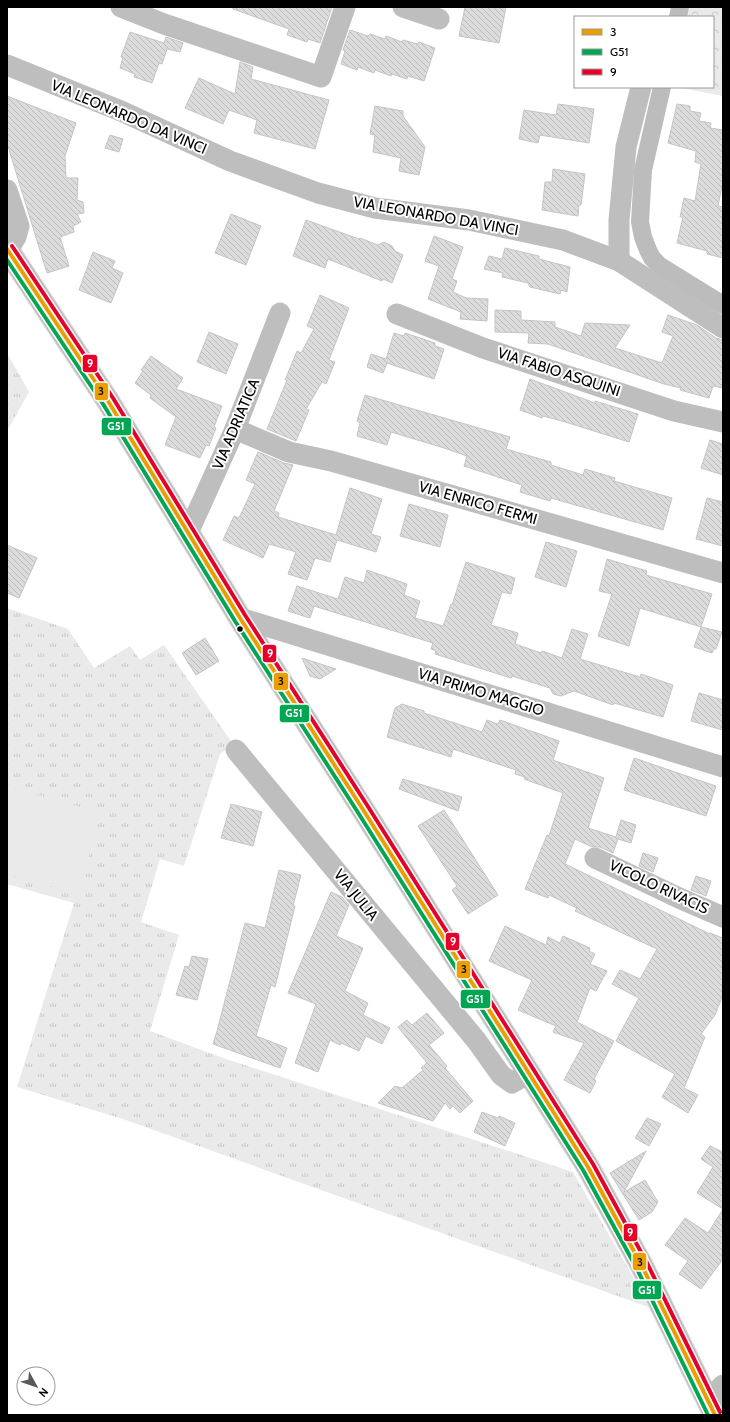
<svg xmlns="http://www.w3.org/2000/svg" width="730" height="1422" viewBox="0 0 730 1422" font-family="Cabin,sans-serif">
<defs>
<pattern id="grass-tufts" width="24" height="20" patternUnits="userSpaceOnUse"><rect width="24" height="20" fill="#eaeaea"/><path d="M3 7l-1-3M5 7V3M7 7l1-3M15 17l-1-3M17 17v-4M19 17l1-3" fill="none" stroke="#c7c7c7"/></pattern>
<pattern id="forest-crowns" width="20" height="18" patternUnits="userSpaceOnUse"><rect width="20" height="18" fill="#eaeaea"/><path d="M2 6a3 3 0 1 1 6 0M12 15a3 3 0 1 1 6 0" fill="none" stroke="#c7c7c7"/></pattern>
<pattern id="building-back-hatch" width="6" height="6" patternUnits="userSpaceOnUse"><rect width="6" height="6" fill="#dcdcdc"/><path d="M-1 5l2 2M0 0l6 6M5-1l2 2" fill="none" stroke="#bbb"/></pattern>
</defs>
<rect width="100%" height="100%" fill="#fff"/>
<g fill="url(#grass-tufts)">
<polygon points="7,353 29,392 7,431"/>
<polygon points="7,608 68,629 94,668 130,646 140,660 164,645 233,744 220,754 184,866 160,859 141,922 179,935 150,1031 223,1058 573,1172 651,1308 123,1119 17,1087 74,903 7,884"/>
</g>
<polygon fill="url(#forest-crowns)" points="690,7 723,7 723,96 676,87 713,87 713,17 687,17"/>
<polygon fill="#eaeaea" points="10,787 101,813 78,894 7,874 7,799"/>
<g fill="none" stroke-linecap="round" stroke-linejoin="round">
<g stroke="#bcbcbc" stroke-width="18">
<polyline points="678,17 680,7"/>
<polyline points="662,87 643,170 640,222 643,237 648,250 652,258 660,266 723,305"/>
</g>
</g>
<g fill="url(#building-back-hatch)" stroke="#c5c5c5">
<polygon points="233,7 332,7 320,43 308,39 307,42 287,35 289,29 233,9"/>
<polygon points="465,7 506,7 499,43 459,36"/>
<polygon points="350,30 368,36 370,34 385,39 386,36 402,42 403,40 418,44 419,42 435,48 424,81 408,76 407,79 392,74 391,76 375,70 374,73 358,67 357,70 341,64 345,51 343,50"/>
<polygon points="130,32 164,43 166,37 183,43 180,52 167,49 162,64 159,63 152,83 134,77 135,74 120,68 123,57 121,57"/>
<polygon points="240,62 253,67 251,79 329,100 315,149 254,133 257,120 229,110 223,124 185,108 199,78 235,94"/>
<polygon points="7,96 76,123 65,156 66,178 78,178 77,200 83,202 84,213 77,214 81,222 73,226 74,232 60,237 69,266 47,273 7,143"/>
<polygon points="558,104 594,109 589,143 540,135 538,143 519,139 524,110 556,115"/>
<polygon points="677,104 690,106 690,111 701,113 699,121 711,123 710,128 723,130 723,181 718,206 723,207 723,258 707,254 707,251 677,243 683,217 680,217 684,198 695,201 701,164 695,162 696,151 668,143"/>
<polygon points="375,106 403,111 403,116 425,147 419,175 399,171 401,158 373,152 375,135 370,134"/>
<polygon points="110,135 123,139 119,152 105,148"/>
<polygon points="553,169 585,174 581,205 579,205 578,216 542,210 545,182 552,182"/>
<polygon points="231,214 261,226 246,265 215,253"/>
<polygon points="306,220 359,239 360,238 378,245 384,242 392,246 395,251 403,255 392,283 383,279 382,281 328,259 325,268 293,256"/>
<polygon points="434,236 463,247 452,279 457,281 453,292 466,298 488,299 487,321 460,319 461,312 428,299 439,266 425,261"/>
<polygon points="505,248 539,256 539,259 570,267 567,292 561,290 560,294 530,287 528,283 502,277 503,273 484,269 489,256 502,259"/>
<polygon points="93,252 115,261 112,268 123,273 111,303 79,290"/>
<polygon points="320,295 349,308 329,360 335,362 326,384 322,382 306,409 309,410 296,441 267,429 287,380 285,380 297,351 301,353 314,329 307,326"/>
<polygon points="495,310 521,311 521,320 555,322 555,327 581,336 585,323 630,325 615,348 662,363 673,336 662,332 668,315 697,325 716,338 723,340 723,388 713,386 709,398 680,390 681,388 664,384 548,344 528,343 529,333 495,332"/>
<polygon points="209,332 238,344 226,374 197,362"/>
<polygon points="394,333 404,336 405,333 435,343 435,346 444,349 434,379 387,363 383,373 367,367 371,354 386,359"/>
<polygon points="151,356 183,378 176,389 222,406 214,427 216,428 209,446 206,445 200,458 165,445 176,417 150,398 151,395 135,383 143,371 141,370"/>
<polygon points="530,379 595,403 595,401 638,414 629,442 562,421 543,416 542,418 520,410"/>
<polygon points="365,395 510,437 506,449 551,462 551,465 583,475 585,469 615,478 614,481 672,498 663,530 551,498 550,501 520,492 522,485 464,466 467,456 444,448 391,432 387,445 357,436 360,423 357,421"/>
<polygon points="710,440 723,444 723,475 701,468"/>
<polygon points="258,452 284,463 293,465 274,511 279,513 278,517 336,535 350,488 382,499 371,534 381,537 376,552 337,540 330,562 315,558 307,580 288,574 296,552 269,544 263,558 223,540 234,516 239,518 255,484 246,480"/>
<polygon points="707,498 723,502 723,546 696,539"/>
<polygon points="409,504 448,515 440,547 400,536"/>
<polygon points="546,542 577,551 566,587 535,577"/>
<polygon points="7,545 37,558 19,598 7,593"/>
<polygon points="607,559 647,571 646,575 712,594 701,627 640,608 629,646 598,636 612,594 599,591"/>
<polygon points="466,562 515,578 511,594 502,592 491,625 518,633 515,644 541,653 542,651 562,658 572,629 588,634 580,659 640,677 641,674 673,685 663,717 614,703 613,705 574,691 561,696 553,694 550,688 512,676 511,678 435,654 436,651 431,649 433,643 314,606 310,618 288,611 297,586 338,599 345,577 364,583 367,570 407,584 404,595 420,601 415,618 443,626 451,604 452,605"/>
<polygon points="701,627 722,632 716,649 714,649 712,653 694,647"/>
<polygon points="205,638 219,661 196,675 182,653"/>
<polygon points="302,658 336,669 320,679 310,676"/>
<polygon points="699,693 723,700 723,730 691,721"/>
<polygon points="402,704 424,711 424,713 482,732 487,720 498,724 500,720 559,741 553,760 604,778 588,828 616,837 621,820 636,825 631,843 618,839 613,853 600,847 592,847 575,839 565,864 710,934 710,933 723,938 723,995 715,1015 701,1034 705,1037 684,1088 698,1095 688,1113 662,1097 675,1074 616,1041 639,998 612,984 620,970 640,979 657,949 575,911 577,908 549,895 548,898 525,889 547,835 549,836 563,793 524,779 525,777 515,774 516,770 453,749 451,757 387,737 395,708"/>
<polygon points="634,758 716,786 706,816 624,790"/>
<polygon points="403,779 462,797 458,811 399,789"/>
<polygon points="231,804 262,812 253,846 221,838"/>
<polygon points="444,810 498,895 468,914 452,890 457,886 418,826"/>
<polygon points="643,853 658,858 653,872 639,866"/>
<polygon points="279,870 301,875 293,906 295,906 275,987 271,985 256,1036 287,1048 280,1068 213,1044 217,1031 245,923 265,928"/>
<polygon points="696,876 711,881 706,896 691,890"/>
<polygon points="331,892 342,897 349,905 336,936 363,948 345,991 368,1003 363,1015 390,1028 382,1044 366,1036 359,1051 341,1043 340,1045 330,1040 318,1072 295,1063 316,1004 288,993"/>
<polygon points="505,926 546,945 548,937 560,943 563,936 590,948 589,951 595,954 590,964 607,971 596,991 590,988 577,1022 614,1041 594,1079 596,1081 590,1093 564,1080 584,1043 553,1032 556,1026 518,1010 532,980 489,961"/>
<polygon points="192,956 208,959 197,1000 176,995 185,966 189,967"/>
<polygon points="427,1013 444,1033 429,1045 447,1066 445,1068 473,1101 460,1113 453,1106 450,1109 445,1103 433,1121 378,1103 395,1086 402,1088 423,1070 421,1068 427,1063 398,1027 407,1020 412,1025"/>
<polygon points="482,1112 498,1118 499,1116 515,1123 505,1146 474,1132"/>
<polygon points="647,1118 661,1124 649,1146 635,1138"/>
<polygon points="710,1146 723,1152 723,1259 701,1289 679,1274 688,1261 665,1245 685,1218 708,1233 723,1209 697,1193 713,1167 701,1159"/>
<polygon points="646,1151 624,1192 645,1180 658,1202 652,1212 639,1220 610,1173"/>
</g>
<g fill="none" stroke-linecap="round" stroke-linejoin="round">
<g stroke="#dbdbdb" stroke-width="24">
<polyline id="major" points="7,249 108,401 240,618 362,808 588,1167 642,1266 715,1415"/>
</g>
<g stroke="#bebebe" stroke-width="21">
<polyline points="121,7 164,24 321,77 345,7"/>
<polyline points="403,7 439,19"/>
<polyline points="7,65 121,111 230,161 318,193 375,208 469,220 563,240 619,261 723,328"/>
<polyline points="7,190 19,226 16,237 8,250"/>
<polyline points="619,261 619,220 626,147 641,87"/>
<polyline points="397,314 483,348 674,411 723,422"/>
<polyline points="235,429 289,452 331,461 723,573"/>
<polyline points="188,533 235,429 280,313"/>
<polyline points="240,618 723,767"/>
<polyline points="236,750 476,1040 501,1075 512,1083 529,1073"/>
<polyline points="595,858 679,898 723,917"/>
<polyline points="709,1400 723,1385"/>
</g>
<use href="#major" stroke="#bdbdbd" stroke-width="22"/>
<g stroke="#fff" stroke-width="7">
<polyline id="bus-1" points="7,249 108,401 240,618 362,808 588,1167 642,1266 715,1415"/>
</g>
<g stroke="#fff" stroke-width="7">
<polyline id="bus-2" points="7,260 103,404 235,621 357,811 583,1170 637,1269 708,1415"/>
</g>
<g stroke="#fff" stroke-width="7">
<polyline id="bus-3" points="12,246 113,398 245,615 367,805 593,1164 647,1263 720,1412"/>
</g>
<use href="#bus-1" stroke="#eb9e00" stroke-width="4"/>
<use href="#bus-2" stroke="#00a651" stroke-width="4"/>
<use href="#bus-3" stroke="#e4002b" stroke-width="4"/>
</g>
<circle fill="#000" stroke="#fff" stroke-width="1.5" cx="240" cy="629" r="3.5"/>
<g text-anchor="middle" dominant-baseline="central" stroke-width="4" stroke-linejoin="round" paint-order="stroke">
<g font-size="15" fill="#000" stroke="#fff">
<text transform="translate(129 117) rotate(23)">VIA LEONARDO DA VINCI</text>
<text transform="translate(436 216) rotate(10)">VIA LEONARDO DA VINCI</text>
<text transform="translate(559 372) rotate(18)">VIA FABIO ASQUINI</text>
<text transform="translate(236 424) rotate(-67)">VIA ADRIATICA</text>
<text transform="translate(478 503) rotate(16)">VIA ENRICO FERMI</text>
<text transform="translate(481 692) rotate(17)">VIA PRIMO MAGGIO</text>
<text transform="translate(659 887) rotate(25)">VICOLO RIVACIS</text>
<text transform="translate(356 895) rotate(51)">VIA JULIA</text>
</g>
</g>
<g stroke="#fff" stroke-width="1.5">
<rect x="82" y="354" width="16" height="19" rx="4" fill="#e4002b"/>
<rect x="94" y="382" width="15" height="19" rx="4" fill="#eb9e00"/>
<rect x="101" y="417" width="31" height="19" rx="4" fill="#00a651"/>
<rect x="262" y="644" width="15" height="19" rx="4" fill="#e4002b"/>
<rect x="273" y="672" width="16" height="19" rx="4" fill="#eb9e00"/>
<rect x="279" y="704" width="31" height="19" rx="4" fill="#00a651"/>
<rect x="445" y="932" width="15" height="19" rx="4" fill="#e4002b"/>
<rect x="456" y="960" width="15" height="19" rx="4" fill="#eb9e00"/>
<rect x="460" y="989" width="31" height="20" rx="4" fill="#00a651"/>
<rect x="623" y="1223" width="15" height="19" rx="4" fill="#e4002b"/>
<rect x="632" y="1252" width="15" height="19" rx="4" fill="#eb9e00"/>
<rect x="632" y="1280" width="30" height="20" rx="4" fill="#00a651"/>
</g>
<g font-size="11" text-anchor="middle" font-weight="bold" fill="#fff">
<text x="90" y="367">9</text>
<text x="116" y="430">G51</text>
<text x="270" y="657">9</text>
<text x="294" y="717">G51</text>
<text x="453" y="945">9</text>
<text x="475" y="1003">G51</text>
<text x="630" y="1236">9</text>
<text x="647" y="1294">G51</text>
</g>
<g font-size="11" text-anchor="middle" font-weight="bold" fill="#111">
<text x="101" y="395">3</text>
<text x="281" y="685">3</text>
<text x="464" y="973">3</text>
<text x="640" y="1266">3</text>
</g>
<rect width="730" height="1422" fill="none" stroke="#000000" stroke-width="16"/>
<rect x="574" y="16" width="140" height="72" fill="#ffffff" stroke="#999999"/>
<rect x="582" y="29" width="20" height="6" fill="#eb9e00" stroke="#999999"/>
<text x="610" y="36" font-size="12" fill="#000000">3</text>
<rect x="582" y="49" width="20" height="6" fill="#00a651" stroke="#999999"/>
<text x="610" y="56" font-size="12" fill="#000000">G51</text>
<rect x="582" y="69" width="20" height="6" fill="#e4002b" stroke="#999999"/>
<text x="610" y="76" font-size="12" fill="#000000">9</text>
<g transform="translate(36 1386) rotate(130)"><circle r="19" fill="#ffffff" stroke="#999999"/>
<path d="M0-3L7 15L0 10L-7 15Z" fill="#595959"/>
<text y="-6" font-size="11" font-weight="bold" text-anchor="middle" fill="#000000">N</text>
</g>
</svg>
